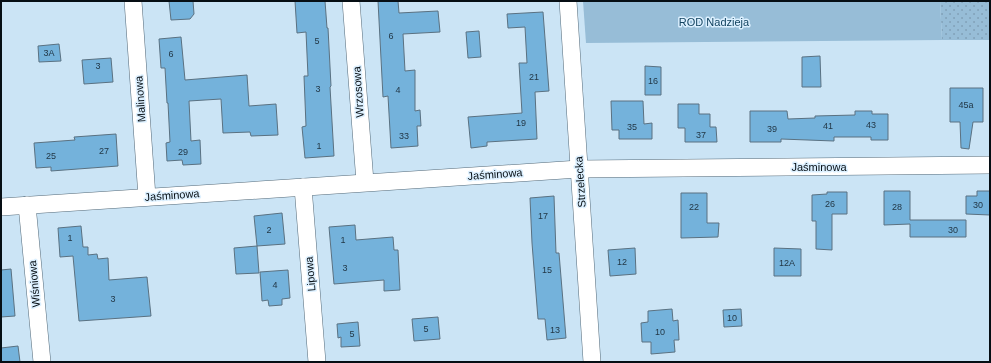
<svg xmlns="http://www.w3.org/2000/svg" width="991" height="363" viewBox="0 0 991 363" font-family="Arial,sans-serif">
<defs>
<pattern id="grass-dots" width="8" height="8" patternUnits="userSpaceOnUse"><rect width="8" height="8" fill="#97bdd7"/><path d="M2 2h.1M6 6h.1" fill="none" stroke="#81a1b8" stroke-width="1.8" stroke-linecap="round"/></pattern>
</defs>
<rect width="100%" height="100%" fill="#cbe4f5"/>
<polygon fill="url(#grass-dots)" points="940,1 990,1 990,40 942,40"/>
<polygon fill="#97bdd7" points="583,1 940,1 942,40 586,43"/>
<g fill="#74b2db" stroke="#5a7181">
<polygon points="169,1 193,1 194,14 190,19 171,20"/>
<polygon points="295,1 325,1 327,28 328,28 331,86 330,87 334,156 305,158 302,127 306,126 304,76 308,76 306,32 297,33"/>
<polygon points="378,1 398,1 399,13 438,11 440,32 403,34 405,71 415,70 415,111 420,110 421,126 417,126 418,146 391,148 388,96 383,97"/>
<polygon points="543,12 549,91 535,92 537,139 487,142 487,146 471,148 468,117 522,113 519,63 527,63 525,27 508,28 507,14"/>
<polygon points="479,31 481,57 468,58 466,32"/>
<polygon points="181,37 185,80 247,75 249,106 276,104 278,135 251,136 250,132 223,133 221,99 189,101 191,141 200,140 201,164 183,165 182,160 167,161 166,143 170,142 168,103 167,103 165,68 161,68 159,39"/>
<polygon points="59,44 61,61 39,62 38,46"/>
<polygon points="820,56 821,87 802,87 802,57"/>
<polygon points="111,58 113,82 84,84 82,60"/>
<polygon points="645,66 661,67 661,95 645,95"/>
<polygon points="950,88 983,88 983,122 973,122 969,149 961,148 960,122 950,122"/>
<polygon points="611,101 643,101 644,124 652,123 652,139 619,139 619,130 612,130"/>
<polygon points="678,104 699,104 699,114 710,114 710,127 716,127 717,142 685,142 685,128 678,128"/>
<polygon points="750,111 787,111 788,119 815,118 815,116 855,115 855,111 872,111 872,114 888,114 888,140 871,140 871,137 834,137 834,141 781,139 781,142 750,142"/>
<polygon points="116,134 118,166 51,171 51,167 36,168 34,143 75,140 74,137"/>
<polygon points="884,191 910,191 910,220 966,220 966,237 910,237 910,224 884,225"/>
<polygon points="977,191 990,191 990,215 966,214 966,196 977,196"/>
<polygon points="827,192 847,192 847,214 832,214 832,250 816,249 816,221 812,221 812,195 827,194"/>
<polygon points="681,193 707,193 707,223 719,223 718,237 681,238"/>
<polygon points="554,196 556,253 559,253 566,338 547,340 545,319 538,319 532,243 530,198"/>
<polygon points="282,213 285,244 257,246 254,216"/>
<polygon points="355,225 356,240 393,237 394,250 398,250 400,290 384,291 384,280 334,284 329,227"/>
<polygon points="81,226 83,247 88,247 88,255 97,254 98,259 108,258 109,280 147,277 151,316 79,321 73,256 60,257 58,228"/>
<polygon points="257,246 259,273 236,274 234,248"/>
<polygon points="635,248 636,274 610,276 608,250"/>
<polygon points="774,248 801,249 801,276 774,276"/>
<polygon points="11,269 15,316 1,317 1,270"/>
<polygon points="288,270 290,298 282,299 282,305 269,306 268,300 262,301 260,272"/>
<polygon points="672,309 673,321 678,320 679,340 674,340 675,352 651,354 651,342 642,342 641,323 648,322 648,311"/>
<polygon points="741,309 742,326 724,327 723,310"/>
<polygon points="438,317 440,339 414,341 412,319"/>
<polygon points="358,322 360,346 341,347 341,337 338,338 337,324"/>
<polygon points="18,346 20,362 1,362 1,348"/>
</g>
<g fill="none" stroke-linecap="round" stroke-linejoin="round">
<g stroke="#546a79" stroke-width="18">
<g id="minor">
<polyline points="133,1 147,197"/>
<polyline points="351,1 365,182"/>
<polyline points="568,1 592,362"/>
<polyline points="303,187 317,362"/>
<polyline points="27,205 42,362"/>
<polyline points="1,207 579,169 990,165"/>
</g>
</g>
<use href="#minor" stroke="#fff" stroke-width="17"/>
</g>
<g text-anchor="middle" dominant-baseline="central" stroke-width="3" stroke-linejoin="round" paint-order="stroke">
<g font-size="9" fill="#223746">
<text x="391" y="36">6</text>
<text x="317" y="41">5</text>
<text x="49" y="53">3A</text>
<text x="171" y="54">6</text>
<text x="98" y="66">3</text>
<text x="534" y="77">21</text>
<text x="653" y="81">16</text>
<text x="318" y="89">3</text>
<text x="398" y="90">4</text>
<text x="966" y="105">45a</text>
<text x="521" y="123">19</text>
<text x="871" y="125">43</text>
<text x="828" y="126">41</text>
<text x="632" y="127">35</text>
<text x="772" y="129">39</text>
<text x="701" y="135">37</text>
<text x="404" y="136">33</text>
<text x="319" y="146">1</text>
<text x="104" y="151">27</text>
<text x="183" y="152">29</text>
<text x="51" y="156">25</text>
<text x="830" y="204">26</text>
<text x="978" y="205">30</text>
<text x="694" y="207">22</text>
<text x="897" y="207">28</text>
<text x="543" y="216">17</text>
<text x="269" y="230">2</text>
<text x="953" y="230">30</text>
<text x="70" y="238">1</text>
<text x="343" y="240">1</text>
<text x="622" y="262">12</text>
<text x="787" y="263">12A</text>
<text x="345" y="268">3</text>
<text x="547" y="270">15</text>
<text x="275" y="285">4</text>
<text x="113" y="299">3</text>
<text x="732" y="318">10</text>
<text x="426" y="329">5</text>
<text x="555" y="330">13</text>
<text x="660" y="332">10</text>
<text x="352" y="334">5</text>
</g>
<g font-size="11" fill="#124360" stroke="#dcf0ff">
<text x="714" y="22">ROD Nadzieja</text>
</g>
<g font-size="11" fill="#060e14" stroke="#dcf0ff">
<text transform="translate(358 92) rotate(-94)">Wrzosowa</text>
<text transform="translate(140 99) rotate(-94)">Malinowa</text>
<text x="819" y="167">Jaśminowa</text>
<text transform="translate(495 174) rotate(-4)">Jaśminowa</text>
<text transform="translate(580 182) rotate(-94)">Strzelecka</text>
<text transform="translate(172 195) rotate(-4)">Jaśminowa</text>
<text transform="translate(310 274) rotate(-95)">Lipowa</text>
<text transform="translate(34 284) rotate(-95)">Wiśniowa</text>
</g>
</g>
<rect width="991" height="363" fill="none" stroke="#060e14" stroke-width="4"/>
</svg>
